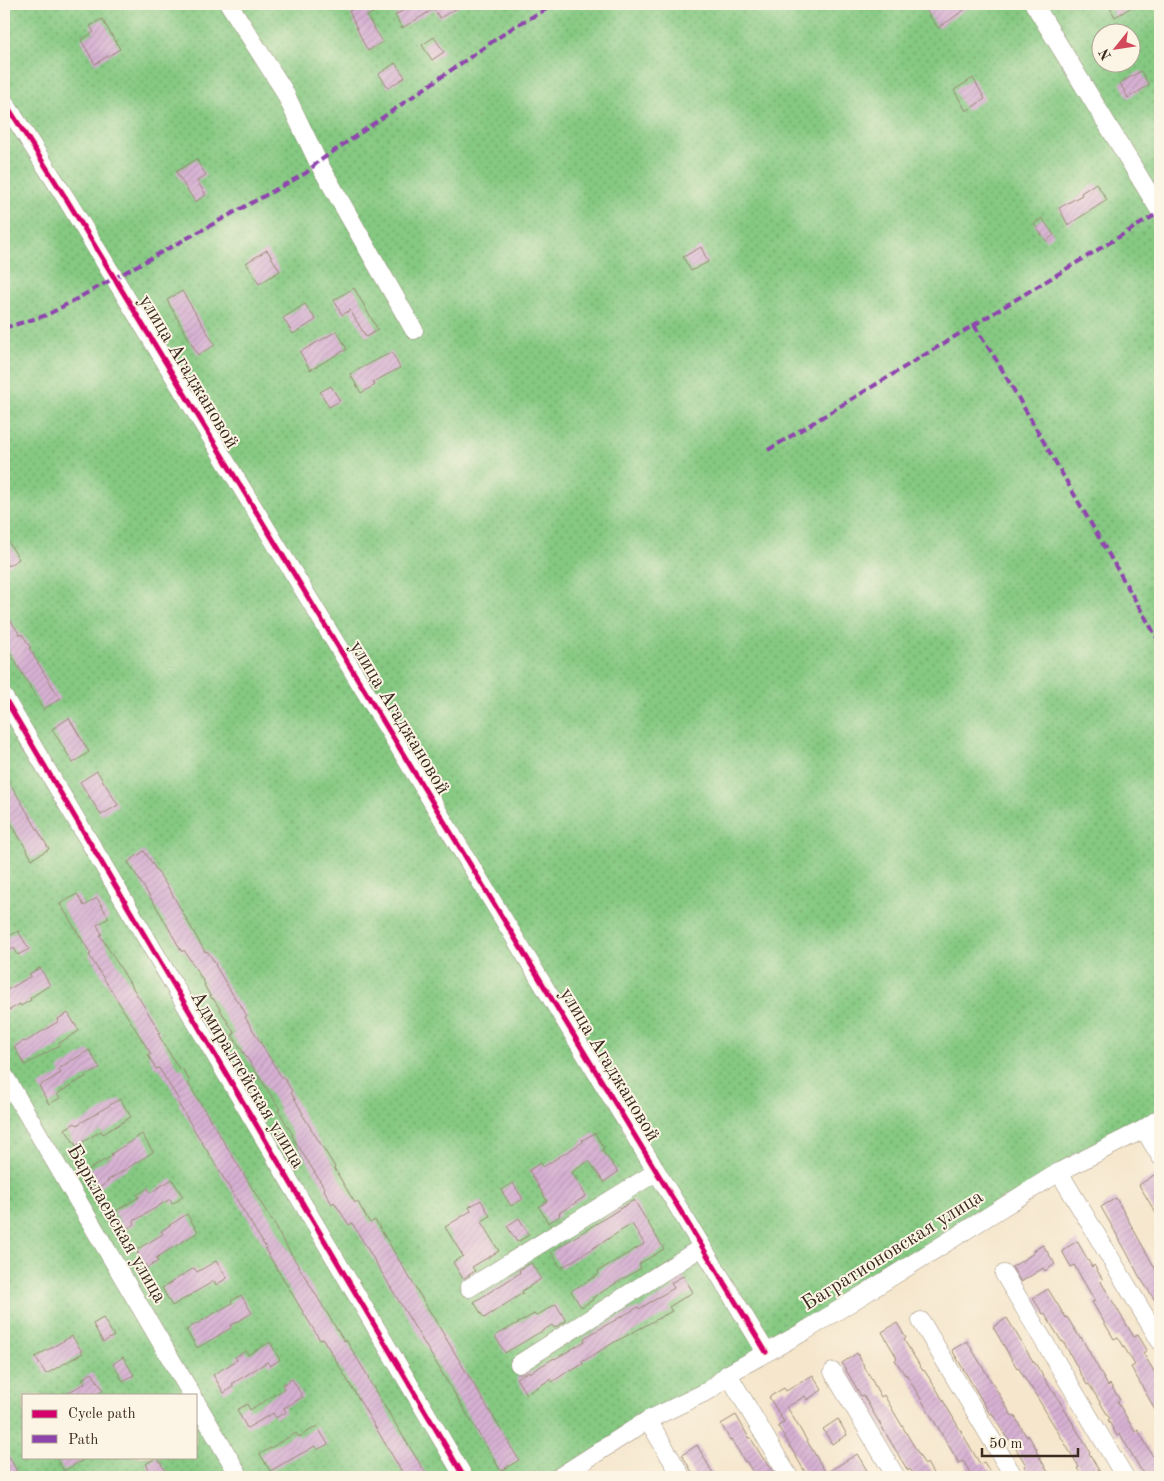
<svg xmlns="http://www.w3.org/2000/svg" width="1164" height="1481" viewBox="0 0 1164 1481" font-family="'Old Standard TT',serif">
<defs>
<pattern id="park-dots" width="8" height="8" patternUnits="userSpaceOnUse" patternTransform="scale(1.25)"><rect width="8" height="8" fill="#85c982"/><path d="M2 2h.1M6 6h.1" fill="none" stroke="#6ea36a" stroke-width="1.8" stroke-linecap="round"/></pattern>
<pattern id="building-hatch" width="6" height="6" patternUnits="userSpaceOnUse" patternTransform="scale(1.25)"><rect width="6" height="6" fill="#d7b1d3"/><path d="M-1 1l2-2M0 6l6-6M5 7l2-2" fill="none" stroke="#b998b5"/></pattern>
</defs>
<rect width="100%" height="100%" fill="#fcf5e5"/>
<filter id="ink" filterUnits="userSpaceOnUse"><feTurbulence type="fractalNoise" baseFrequency=".02" numOctaves="2"/><feDisplacementMap in="SourceGraphic" scale="10" xChannelSelector="R" yChannelSelector="G"/><feConvolveMatrix kernelMatrix="1 2 1 2 8 2 1 2 1" color-interpolation-filters="sRGB"/></filter>
<filter id="wash" filterUnits="userSpaceOnUse"><feTurbulence type="fractalNoise" baseFrequency=".0096" numOctaves="4" result="noise"/><feDisplacementMap in="SourceGraphic" scale="20" xChannelSelector="R" yChannelSelector="G"/><feGaussianBlur stdDeviation="1.12" result="paint"/><feColorMatrix in="noise" values="0 0 0 0 0 0 0 0 0 0 0 0 0 0 0 0 0 1.4 0 .05"/><feComposite in="paint" operator="in"/></filter>
<g filter="url(#wash)">
<rect width="100%" height="100%" fill="#f5e6cc"/>
<path fill="url(#park-dots)" stroke="#607a50" fill-rule="evenodd" d="M4 4H1160V1109L648 1420 559 1477H4ZM1102 32H1132V62H1102ZM24 1395H196V1457H24Z"/>
<g id="blocks">
<g fill="url(#building-hatch)">
<polygon points="365,4 369,4 373,13 367,16 382,42 368,51 363,42 349,11"/>
<polygon points="415,4 464,4 440,18 434,9 402,28 395,15"/>
<polygon points="937,4 973,4 938,28 926,10"/>
<polygon points="1108,4 1137,4 1115,17"/>
<polygon points="102,19 120,49 95,64 81,40 94,32 90,26"/>
<polygon points="434,37 444,52 432,60 422,45"/>
<polygon points="395,63 405,77 388,88 379,74"/>
<polygon points="1141,71 1149,85 1128,98 1120,83"/>
<polygon points="973,78 985,99 966,111 954,90"/>
<polygon points="196,159 206,175 197,181 206,195 195,202 176,172"/>
<polygon points="1096,183 1107,200 1068,225 1059,208 1082,195 1081,193"/>
<polygon points="1042,218 1054,235 1046,241 1034,224"/>
<polygon points="701,247 708,262 691,271 683,257"/>
<polygon points="267,250 280,271 259,284 246,263"/>
<polygon points="354,288 378,330 366,337 350,310 342,315 334,300"/>
<polygon points="182,291 215,345 198,355 167,300"/>
<polygon points="305,304 316,320 293,334 283,318"/>
<polygon points="337,331 347,349 310,370 300,352"/>
<polygon points="392,352 400,368 373,382 375,385 361,393 350,374"/>
<polygon points="331,386 340,401 329,407 320,392"/>
<polygon points="4,535 19,559 8,566 4,560"/>
<polygon points="4,610 20,635 22,634 31,648 29,648 60,699 43,709 4,642"/>
<polygon points="69,718 89,752 73,763 52,729"/>
<polygon points="97,771 118,805 101,815 80,782"/>
<polygon points="4,773 49,849 32,859 4,811"/>
<polygon points="144,851 171,892 205,952 207,951 216,964 215,965 238,1003 239,1002 247,1016 245,1017 282,1078 284,1078 292,1091 291,1092 303,1114 302,1114 335,1167 334,1168 355,1203 357,1201 370,1223 375,1220 519,1460 501,1471 352,1223 349,1225 334,1202 332,1204 324,1190 325,1189 292,1136 293,1135 278,1110 280,1109 232,1035 235,1034 213,998 212,999 204,985 205,984 184,950 182,952 160,913 128,862"/>
<polygon points="77,894 84,906 97,898 109,918 97,925 102,934 100,935 160,1032 158,1034 179,1069 182,1068 190,1082 188,1083 263,1206 277,1228 276,1229 344,1341 346,1340 369,1378 368,1379 428,1477 405,1477 323,1339 320,1340 265,1249 266,1248 252,1225 178,1103 180,1102 159,1068 156,1069 148,1055 151,1054 89,955 91,954 60,904"/>
<polygon points="18,931 29,949 18,955 14,948 4,954 4,939"/>
<polygon points="40,968 50,985 30,998 31,1000 21,1006 20,1004 4,1013 4,992 31,976 29,974"/>
<polygon points="68,1013 79,1031 59,1043 60,1045 25,1065 14,1047 24,1041 25,1042 59,1021 58,1019"/>
<polygon points="89,1050 100,1068 57,1094 60,1098 49,1104 39,1086 61,1073 58,1069"/>
<polygon points="120,1099 131,1117 103,1134 101,1131 76,1146 65,1129 75,1123 77,1125"/>
<polygon points="595,1133 604,1149 602,1150 618,1172 604,1182 589,1161 572,1172 586,1196 559,1213 560,1216 548,1223 539,1207 547,1201 529,1170 541,1163 543,1167 583,1142 582,1140"/>
<polygon points="142,1134 153,1152 107,1181 108,1182 97,1189 86,1171 112,1156 111,1154"/>
<polygon points="1154,1175 1160,1185 1160,1220 1139,1185"/>
<polygon points="172,1179 183,1197 172,1204 170,1199 134,1221 135,1224 125,1230 114,1212 139,1197 137,1195 148,1188 150,1193"/>
<polygon points="513,1183 523,1199 511,1206 501,1190"/>
<polygon points="1116,1198 1160,1277 1160,1308 1139,1276 1126,1251 1101,1207"/>
<polygon points="481,1200 490,1216 481,1222 499,1251 472,1267 475,1271 463,1279 453,1262 463,1256 445,1227 471,1211 469,1207"/>
<polygon points="634,1200 664,1249 639,1264 641,1268 592,1298 593,1300 581,1307 571,1291 599,1274 598,1271 644,1244 642,1240 632,1224 561,1268 551,1252"/>
<polygon points="187,1214 198,1232 156,1258 158,1261 147,1268 136,1250 163,1234 161,1231"/>
<polygon points="519,1218 529,1235 517,1242 507,1226"/>
<polygon points="1077,1241 1092,1267 1094,1265 1103,1280 1101,1282 1134,1337 1138,1335 1147,1350 1143,1353 1160,1381 1160,1418 1131,1367 1135,1365 1118,1337 1114,1339 1092,1302 1095,1301 1074,1265 1071,1267 1062,1251"/>
<polygon points="1043,1245 1055,1264 1045,1271 1043,1268 1021,1282 1012,1267 1034,1253 1033,1251"/>
<polygon points="216,1261 227,1278 216,1285 214,1281 172,1306 162,1288 194,1268 197,1272"/>
<polygon points="531,1263 541,1279 522,1291 523,1293 484,1318 474,1302 520,1273 519,1270"/>
<polygon points="683,1276 693,1292 669,1307 672,1311 613,1343 582,1362 583,1364 571,1371 570,1370 552,1382 551,1379 526,1394 516,1378 529,1371 530,1373 554,1358 555,1359 585,1341 584,1338 596,1331 638,1307 639,1309 674,1288 671,1283"/>
<polygon points="1048,1289 1066,1318 1067,1317 1080,1338 1081,1337 1108,1386 1110,1384 1120,1400 1117,1401 1135,1432 1138,1430 1160,1469 1160,1471 1150,1477 1145,1477 1120,1434 1117,1436 1108,1420 1110,1419 1089,1384 1087,1385 1063,1341 1062,1342 1044,1313 1043,1314 1033,1298"/>
<polygon points="241,1295 252,1313 230,1326 231,1328 197,1348 186,1330 232,1303 231,1301"/>
<polygon points="556,1304 566,1321 554,1328 552,1325 505,1353 495,1336 534,1314 536,1316"/>
<polygon points="103,1318 114,1336 103,1342 93,1324"/>
<polygon points="1007,1318 1034,1363 1035,1363 1053,1392 1054,1392 1090,1452 1089,1453 1101,1474 1096,1477 1083,1477 1077,1468 1079,1467 1031,1387 1030,1387 1018,1367 1017,1368 993,1327"/>
<polygon points="897,1323 906,1338 904,1340 923,1371 924,1370 937,1390 980,1464 984,1462 993,1477 973,1477 963,1461 959,1463 906,1374 905,1375 895,1360 897,1358 882,1332"/>
<polygon points="72,1336 83,1353 46,1374 35,1357"/>
<polygon points="967,1341 1012,1416 1014,1415 1026,1436 1028,1435 1037,1450 1036,1451 1048,1472 1041,1477 1030,1477 1024,1466 1026,1465 1010,1439 1008,1440 992,1413 990,1414 952,1350"/>
<polygon points="270,1342 280,1360 270,1366 267,1362 232,1384 234,1386 224,1393 213,1375 237,1360 235,1357 246,1351 248,1355"/>
<polygon points="857,1353 881,1397 884,1395 925,1465 927,1463 935,1477 915,1477 910,1469 908,1471 863,1395 861,1396 842,1363"/>
<polygon points="123,1357 134,1375 123,1381 113,1364"/>
<polygon points="92,1373 103,1390 96,1395 64,1395 85,1383 82,1379"/>
<polygon points="813,1375 822,1390 807,1400 805,1396 787,1407 826,1473 857,1454 871,1477 808,1477 778,1426 784,1422 769,1397 784,1388 786,1391"/>
<polygon points="292,1379 303,1397 284,1408 286,1412 276,1418 273,1413 247,1428 237,1410 247,1404 250,1410 284,1389 282,1385"/>
<polygon points="736,1415 749,1438 750,1437 764,1460 765,1459 776,1477 756,1477 746,1461 745,1462 731,1439 730,1440 721,1424"/>
<polygon points="838,1419 847,1435 832,1444 823,1429"/>
<polygon points="317,1426 328,1444 317,1450 315,1446 270,1471 260,1454 296,1433 299,1437"/>
<polygon points="697,1445 715,1477 695,1477 682,1455"/>
<polygon points="4,1447 20,1477 4,1477"/>
<polygon points="56,1457 88,1457 64,1471"/>
<polygon points="157,1457 169,1477 154,1477 146,1464"/>
</g>
</g>
</g>
<g filter="url(#ink)">
<use href="#blocks" fill-opacity="0" stroke="#988875" stroke-width="1"/>
<g fill="none" stroke-linecap="round" stroke-linejoin="round">
<g stroke="#988875" stroke-width="19">
<g id="minor">
<polyline points="229,4 283,89 318,162 414,330"/>
<polyline points="1034,4 1160,211"/>
<polyline points="4,101 67,200 766,1352"/>
<polyline points="4,697 464,1477"/>
<polyline points="4,1075 192,1395"/>
<polyline points="1144,1129 1160,1156"/>
<polyline points="1059,1172 1160,1341"/>
<polyline points="1004,1274 1125,1477"/>
<polyline points="469,1288 656,1172"/>
<polyline points="921,1321 1014,1477"/>
<polyline points="519,1364 702,1247"/>
<polyline points="833,1372 896,1477"/>
<polyline points="728,1374 789,1477"/>
<polyline points="196,1402 240,1477"/>
<polyline points="648,1420 682,1477"/>
<polyline points="559,1477 648,1420 710,1390 728,1374 805,1331 1059,1172 1144,1129 1160,1118"/>
</g>
</g>
<use href="#minor" stroke="#fff" stroke-width="18"/>
<g stroke="#8e44ad" stroke-width="4" stroke-dasharray="8 4" stroke-linecap="butt">
<polyline points="974,325 997,361 1160,643"/>
<polyline points="4,328 47,315 306,173 318,162 515,26 556,4"/>
<polyline points="768,450 1160,212"/>
</g>
<g stroke="#fcf5e5" stroke-width="8">
<g id="cycleway">
<polyline points="4,101 67,200 766,1352"/>
<polyline points="4,697 464,1477"/>
</g>
</g>
<use href="#cycleway" stroke="#d6006c" stroke-width="5"/>
</g>
</g>
<g text-anchor="middle" dominant-baseline="central" stroke-width="4" stroke-linejoin="round" paint-order="stroke">
<g font-size="20" fill="#3b2a1e" stroke="#fcf5e5">
<text transform="translate(188 372) rotate(59)">улица Агаджановой</text>
<text transform="translate(399 718) rotate(59)">улица Агаджановой</text>
<text transform="translate(609 1065) rotate(59)">улица Агаджановой</text>
<text transform="translate(247 1080) rotate(59)">Адмиралтейская улица</text>
<text transform="translate(116 1224) rotate(60)">Барклаевская улица</text>
<text transform="translate(893 1251) rotate(-32)">Багратионовская улица</text>
</g>
</g>
<rect width="1164" height="1481" fill="none" stroke="#fcf5e5" stroke-width="20"/>
<rect x="22" y="1394" width="175" height="65" fill="#fcf5e5" stroke="#afa495"/>
<rect x="32" y="1410" width="25" height="8" fill="#d6006c" stroke="#afa495"/>
<text x="68" y="1418" font-size="15" fill="#3b2a1e">Cycle path</text>
<rect x="32" y="1435" width="25" height="8" fill="#8e44ad" stroke="#afa495"/>
<text x="68" y="1444" font-size="15" fill="#3b2a1e">Path</text>
<g transform="translate(1116 48) rotate(240)"><circle r="24" fill="#fcf5e5" stroke="#afa495"/>
<path d="M0-4L9 19L0 12L-9 19Z" fill="#d1495b"/>
<text y="-8" font-size="14" font-weight="bold" text-anchor="middle" fill="#3b2a1e">N</text>
</g>
<path d="M982 1448v8h96v-8" fill="none" stroke="#3b2a1e" stroke-width="2.5"/>
<text x="989" y="1448" font-size="15" fill="#3b2a1e" stroke="#fcf5e5" stroke-width="4" paint-order="stroke">50 m</text>
</svg>
